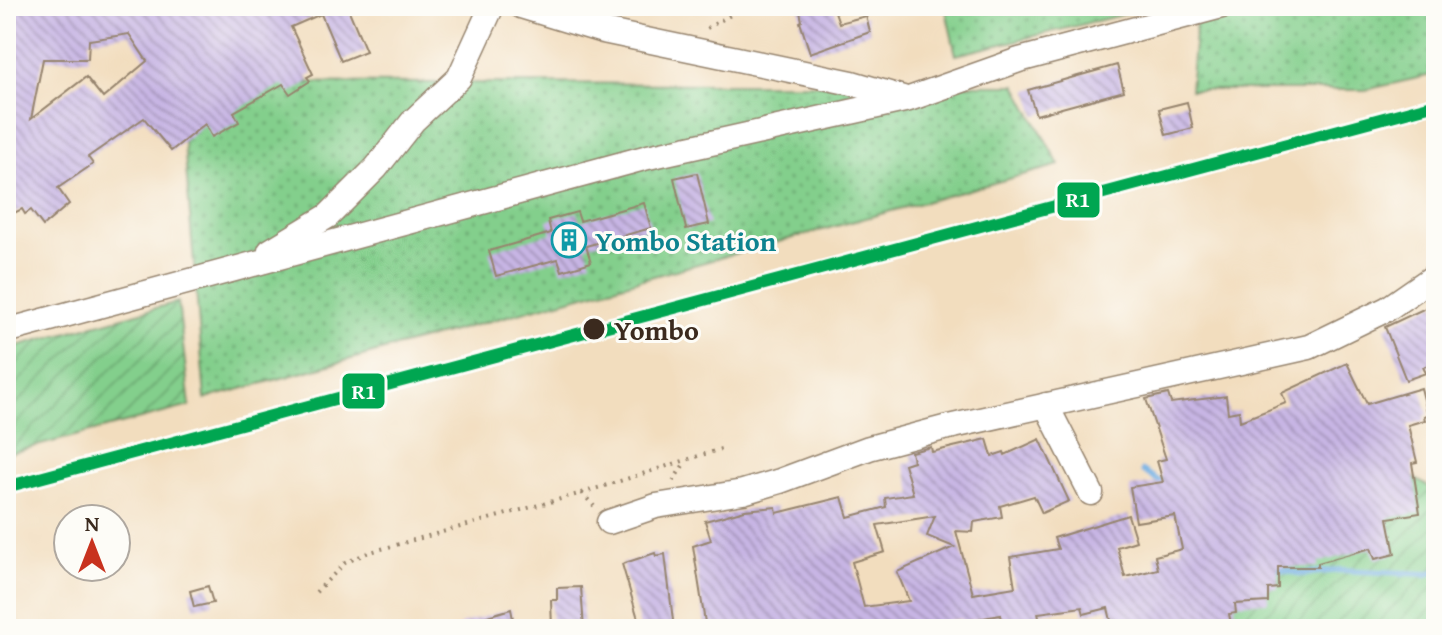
<svg xmlns="http://www.w3.org/2000/svg" width="1442" height="635" viewBox="0 0 1442 635" font-family="'Gentium Book Plus',serif">
<defs>
<pattern id="grass-dots" width="8" height="8" patternUnits="userSpaceOnUse" patternTransform="scale(2)"><rect width="8" height="8" fill="#83cf8c"/><path d="M2 2h.1M6 6h.1" fill="none" stroke="#6ca872" stroke-width="1.8" stroke-linecap="round"/></pattern>
<pattern id="garden-furrows" width="10" height="10" patternUnits="userSpaceOnUse" patternTransform="scale(2)"><rect width="10" height="10" fill="#83cf8c"/><path d="M-1 1l2-2M0 10L10 0M9 11l2-2" fill="none" stroke="#6ca872"/></pattern>
<pattern id="building-back-hatch" width="6" height="6" patternUnits="userSpaceOnUse" patternTransform="scale(2)"><rect width="6" height="6" fill="#c7b5e4"/><path d="M-1 5l2 2M0 0l6 6M5-1l2 2" fill="none" stroke="#a393b8"/></pattern>
</defs>
<rect width="100%" height="100%" fill="#fdfcf7"/>
<filter id="ink" filterUnits="userSpaceOnUse"><feTurbulence type="fractalNoise" baseFrequency=".0125" numOctaves="2"/><feDisplacementMap in="SourceGraphic" scale="16" xChannelSelector="R" yChannelSelector="G"/><feConvolveMatrix kernelMatrix="1 2 1 2 8 2 1 2 1" color-interpolation-filters="sRGB"/></filter>
<filter id="wash" filterUnits="userSpaceOnUse"><feTurbulence type="fractalNoise" baseFrequency=".006" numOctaves="4" result="noise"/><feDisplacementMap in="SourceGraphic" scale="32" xChannelSelector="R" yChannelSelector="G"/><feGaussianBlur stdDeviation="1.8" result="paint"/><feColorMatrix in="noise" values="0 0 0 0 0 0 0 0 0 0 0 0 0 0 0 0 0 1.4 0 .05"/><feComposite in="paint" operator="in"/></filter>
<g filter="url(#wash)">
<rect width="100%" height="100%" fill="#f2ddbe"/>
<g fill="url(#grass-dots)" stroke="#5f7c55" stroke-width="2">
<polygon points="945,6 1159,6 956,55"/>
<polygon points="1270,6 1436,6 1436,74 1365,90 1190,90 1196,22"/>
<polygon points="179,82 1016,85 1059,165 205,399"/>
</g>
<g fill="url(#garden-furrows)" stroke="#5f7c55" stroke-width="2">
<polygon points="178,302 190,406 6,454 6,349"/>
<polygon points="1414,478 1436,491 1436,629 1196,629 1306,524"/>
</g>
<g fill="none" stroke-linecap="round" stroke-linejoin="round">
<g stroke="#70ade2" stroke-width="6">
<polyline points="1143,471 1167,486"/>
<polyline points="1272,568 1302,574 1340,570 1427,574 1436,571"/>
</g>
</g>
<g id="blocks">
<g fill="url(#building-back-hatch)" fill-rule="evenodd">
<path d="M6 6H347L366 51 341 61 321 14 291 27 313 74 307 77 310 81 290 94 283 84 234 112 239 122 212 137 205 124 171 151 144 118 88 157 93 164 58 188 69 204 43 226 31 210 25 214 22 209 6 217ZM129 34 147 61 103 98 86 77 31 119 43 59H88L89 40Z"/>
<polygon points="799,6 833,6 839,23 866,16 870,32 810,53 800,22 802,21"/>
<polygon points="1117,65 1124,91 1036,115 1028,90"/>
<polygon points="1187,102 1193,128 1166,135 1159,109"/>
<polygon points="697,173 709,224 686,229 674,178"/>
<polygon points="644,203 651,228 586,246 591,262 562,271 558,259 496,276 489,251 551,233 548,220 577,212 580,221"/>
<polygon points="1436,303 1436,363 1423,367 1426,373 1406,380 1385,327"/>
<path d="M1347 363 1367 404 1421 388 1428 415 1424 416 1425 420 1408 425 1417 462 1412 463 1420 513 1388 518 1395 554 1375 559 1371 548 1318 563V567H1278V588L1268 589V602L1235 604 1236 613 1229 614 1232 629H1113L1108 608 1084 614 1082 607 1038 613 1040 623 1007 629H1004L1001 615 961 622V619L908 626V629H706L693 546 711 540 705 521 745 510 776 507 777 513 842 497 848 517 886 507 885 498 913 494 904 464 913 461 911 452 931 447 932 452 987 439 992 456 1004 452 1005 455 1040 439 1069 501 1042 513 1034 496 1000 506 1002 517 974 522 973 532 956 531 973 594 1015 587 1010 557 1058 549 1054 538 1128 515 1136 541 1117 547 1125 577 1158 569 1155 556 1182 549 1175 516 1136 522 1130 487 1163 482 1157 461 1166 459 1146 399 1168 394 1171 403 1226 396 1228 413 1239 411 1240 421 1286 403 1282 393ZM935 516 927 536 954 547 897 572 909 601 864 607 852 562 885 552 877 525Z"/>
<polygon points="655,553 656,556 665,554 674,629 641,629 622,564"/>
<polygon points="208,586 213,603 194,607 190,591"/>
<polygon points="581,587 584,629 552,629 551,600 557,600 557,588"/>
<polygon points="511,609 515,629 460,629 460,624"/>
</g>
</g>
</g>
<g filter="url(#ink)">
<use href="#blocks" fill-opacity="0" stroke="#96846e" stroke-width="2"/>
<g fill="none" stroke-linecap="round" stroke-linejoin="round">
<g stroke="#96846e" stroke-width="27">
<g id="street">
<polyline points="521,6 603,31 852,83 903,98"/>
<polyline points="270,251 328,216 376,168 413,121 459,78 492,6"/>
<polyline points="6,331 648,157 909,99 1019,60 1222,6"/>
<polyline points="1046,405 1091,493"/>
<polyline points="609,522 656,506 743,492 780,481 869,448 944,428 1309,347 1387,309 1436,275"/>
</g>
</g>
<g stroke="#96846e" stroke-width="4" stroke-dasharray="2 6" stroke-linecap="butt">
<polyline points="707,28 747,6"/>
<polyline points="673,481 686,461"/>
<polyline points="582,493 594,506"/>
<polyline points="316,592 345,563 367,553 582,493 724,448"/>
</g>
<use href="#street" stroke="#fff" stroke-width="24"/>
<g stroke="#fdfcf7" stroke-width="18">
<polyline id="rail-1" points="6,487 1436,104"/>
</g>
<use href="#rail-1" stroke="#00a651" stroke-width="12"/>
</g>
</g>
<defs>
<g id="building-ring" transform="scale(1.8)"><circle r="9.5" fill="#fdfcf7" stroke="#0f9aa8" stroke-width="1.5"/><path d="M-4-6H4V6H1V3H-1V6H-4ZM-2.5-4.3h1.7v1.8h-1.7ZM.8-4.3h1.7v1.8H.8ZM-2.5-1h1.7V.8h-1.7ZM.8-1h1.7V.8H.8Z" fill="#0f9aa8"/></g>
</defs>
<g fill-rule="evenodd">
<use href="#building-ring" x="569" y="240"/>
</g>
<circle fill="#3b2a1e" stroke="#fdfcf7" stroke-width="3" cx="594" cy="329" r="12"/>
<g text-anchor="middle" dominant-baseline="central" stroke-width="6" stroke-linejoin="round" paint-order="stroke">
<g font-size="28" font-weight="bold" fill="#0d838f" stroke="#fdfcf7" text-anchor="start">
<text x="595" y="240">Yombo Station</text>
</g>
<g font-size="28" font-weight="bold" fill="#3b2a1e" stroke="#fdfcf7" text-anchor="start">
<text x="614" y="329">Yombo</text>
</g>
</g>
<g stroke="#fdfcf7" stroke-width="3">
<rect x="1056" y="181" width="45" height="38" rx="8" fill="#00a651"/>
<rect x="341" y="372" width="45" height="38" rx="8" fill="#00a651"/>
</g>
<g font-size="22" text-anchor="middle" font-weight="bold" fill="#fff">
<text x="1078" y="207">R1</text>
<text x="364" y="399">R1</text>
</g>
<rect width="1442" height="635" fill="none" stroke="#fdfcf7" stroke-width="32"/>
<g transform="translate(92 543)"><circle r="38" fill="#fdfcf7" stroke="#afa8a0" stroke-width="2"/>
<path d="M0-6L14 30L0 20L-14 30Z" fill="#c8321e"/>
<text y="-12" font-size="22" font-weight="bold" text-anchor="middle" fill="#3b2a1e">N</text>
</g>
</svg>
